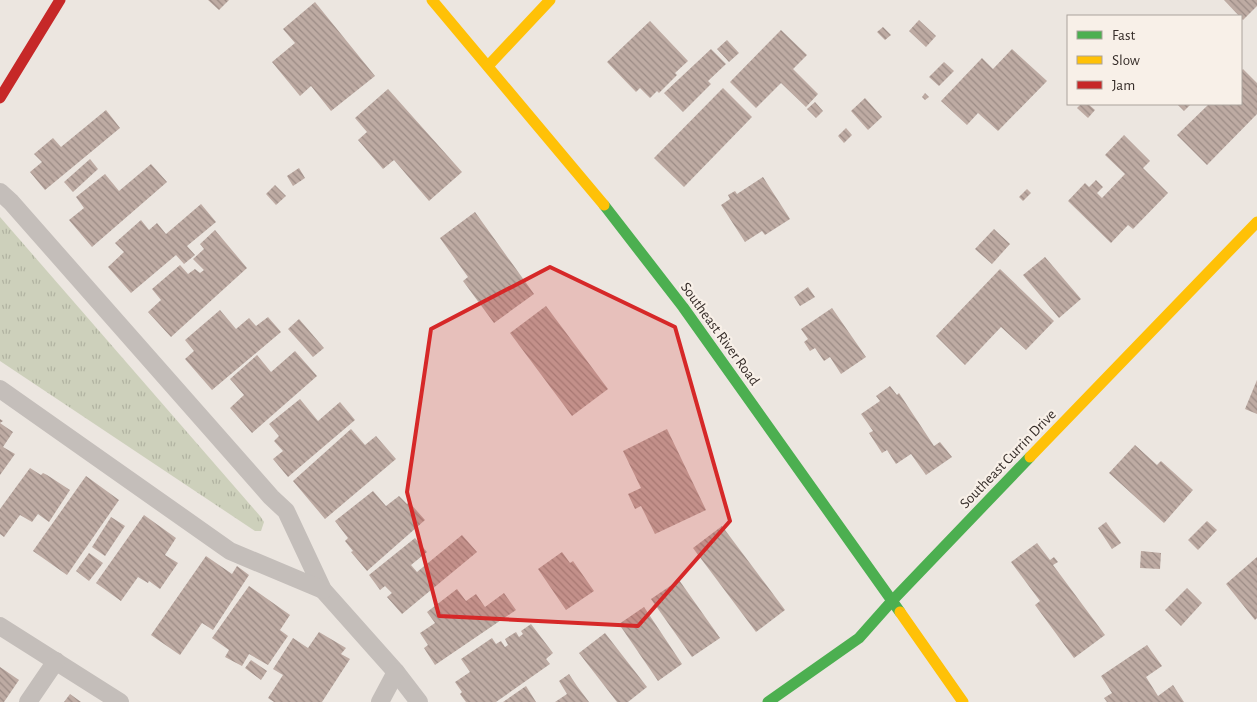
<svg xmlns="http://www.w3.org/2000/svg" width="1257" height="702" viewBox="0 0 1257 702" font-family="'Alegreya Sans',sans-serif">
<defs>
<pattern id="grass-tufts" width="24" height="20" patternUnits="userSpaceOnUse" patternTransform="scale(1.25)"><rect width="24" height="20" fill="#cdd0bb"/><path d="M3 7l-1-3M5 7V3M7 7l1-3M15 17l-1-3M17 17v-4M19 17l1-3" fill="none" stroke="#b1b3a1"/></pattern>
<pattern id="building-back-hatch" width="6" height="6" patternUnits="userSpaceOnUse" patternTransform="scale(1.25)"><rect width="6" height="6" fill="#beaba3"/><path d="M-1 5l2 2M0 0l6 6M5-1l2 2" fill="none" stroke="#9b8b85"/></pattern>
</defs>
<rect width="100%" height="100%" fill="#ece6e0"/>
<polygon fill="url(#grass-tufts)" points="0,217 260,516 264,522 261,531 255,531 0,361"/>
<g fill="url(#building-back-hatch)">
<polygon points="208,0 229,0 219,10"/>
<polygon points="1224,0 1257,0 1257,6 1243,20"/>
<polygon points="315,2 375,76 331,111 311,86 300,96 272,62 295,43 283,29"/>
<polygon points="919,20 936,36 926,47 909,31"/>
<polygon points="650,21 688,61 675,73 677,75 659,93 657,91 650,98 640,88 636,92 607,62"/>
<polygon points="883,27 891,35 885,40 877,32"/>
<polygon points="781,30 807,55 793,69 818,94 806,107 781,83 756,108 730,82"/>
<polygon points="727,40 739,53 729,62 717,49"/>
<polygon points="711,49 726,64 708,81 711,84 683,112 664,93"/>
<polygon points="1012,49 1047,81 998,131 978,113 967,125 941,101 982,58 993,69"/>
<polygon points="944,62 954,71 939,86 929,77"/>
<polygon points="1243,69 1257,83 1257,114 1207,165 1177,135 1209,104 1241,104 1241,71"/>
<polygon points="723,88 752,117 684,187 654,158"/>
<polygon points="388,89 462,172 429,201 394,160 383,169 358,140 367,132 355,118"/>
<polygon points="925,93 929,97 925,100 922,97"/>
<polygon points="865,98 882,117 868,130 851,111"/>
<polygon points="815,102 823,111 816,118 807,109"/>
<polygon points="1081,104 1088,104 1095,110 1088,118 1077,108"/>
<polygon points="1177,104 1191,104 1184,111"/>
<polygon points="106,110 120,128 45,190 30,172 42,162 34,154 53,138 61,147"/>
<polygon points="846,128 852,135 844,143 838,136"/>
<polygon points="1124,135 1150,161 1143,168 1168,193 1133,229 1128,225 1111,243 1068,201 1085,183 1089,187 1096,180 1103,187 1097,193 1102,198 1125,174 1105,155"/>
<polygon points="90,159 98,169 73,192 64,182"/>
<polygon points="151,164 167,182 92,247 69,220 84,208 76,197 105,174 119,191"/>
<polygon points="299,168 305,178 293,186 287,176"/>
<polygon points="763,177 790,219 765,235 762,231 745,242 721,205 730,199 728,195 735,191 737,194"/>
<polygon points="275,185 286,196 276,205 266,194"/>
<polygon points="1027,189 1031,193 1023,201 1019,197"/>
<polygon points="201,204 216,222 187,246 195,255 184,264 176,255 131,293 108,267 124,252 115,243 141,220 149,230 157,223 166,234"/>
<polygon points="475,212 534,294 494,323 463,281 468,277 440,238"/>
<polygon points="994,229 1010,244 992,264 975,249"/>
<polygon points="215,230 247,268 171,337 148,312 161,300 152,289 180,265 188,274 195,269 200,273 204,270 193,259 204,249 200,244"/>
<polygon points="1045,257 1081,299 1059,318 1023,275"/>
<polygon points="1000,269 1054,321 1026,350 1001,327 965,365 936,336"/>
<polygon points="808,287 815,297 800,306 794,297"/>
<polygon points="546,306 608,389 572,416 510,333"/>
<polygon points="832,308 866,357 841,374 830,357 824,361 815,348 810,351 804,342 808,339 801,329"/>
<polygon points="220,310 236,329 249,318 256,326 268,317 281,332 212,390 185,359 194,351 185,340"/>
<polygon points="299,319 324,348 313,357 288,329"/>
<polygon points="295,351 317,376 252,433 230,408 244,395 230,379 257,355 271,372"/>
<polygon points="1257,380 1257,414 1245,409"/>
<polygon points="890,386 897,395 899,393 934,446 940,442 952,457 926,475 911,454 896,464 887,450 882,453 869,433 873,431 861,414 880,401 876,396"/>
<polygon points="300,399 318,421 340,402 355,420 288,477 273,459 283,451 274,441 279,436 269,424"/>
<polygon points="0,419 3,421 0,423 13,432 3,447 15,454 0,475"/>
<polygon points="351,429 365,445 376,436 396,459 325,519 293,481"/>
<polygon points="667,429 706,510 655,534 641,506 635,509 628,494 641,488 623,451"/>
<polygon points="1135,445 1157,465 1161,461 1193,490 1164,523 1109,473"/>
<polygon points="30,468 41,475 43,473 47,475 70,490 49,522 38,514 32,522 20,515 4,537 0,534 0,509"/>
<polygon points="86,476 119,500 67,575 33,551"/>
<polygon points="373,491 386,506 399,496 407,504 409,502 425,520 367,571 351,552 353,551 345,541 348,538 335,521"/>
<polygon points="144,515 176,538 165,555 178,563 160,589 149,581 148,583 138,577 121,601 96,583"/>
<polygon points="111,517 125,526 105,556 92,547"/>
<polygon points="1207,521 1217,530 1198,550 1188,540"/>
<polygon points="1106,522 1121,543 1112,549 1098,528"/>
<polygon points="722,526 785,610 756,632 693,548"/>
<polygon points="462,535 477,552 402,614 387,597 392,593 385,586 380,590 369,575 415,538 427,552 411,565 417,572"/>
<polygon points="1037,543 1050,560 1054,557 1058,562 1053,565 1105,635 1074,658 1035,605 1040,601 1011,562"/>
<polygon points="1141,551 1161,553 1160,569 1140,568"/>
<polygon points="562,552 570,563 573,561 594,591 566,610 538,569"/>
<polygon points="89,553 103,563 89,581 76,571"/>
<polygon points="206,556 232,574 237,566 249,575 213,630 202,623 180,655 151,635"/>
<polygon points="1257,557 1257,618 1255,620 1226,584"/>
<polygon points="679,580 720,638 692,657 651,599"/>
<polygon points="249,586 290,615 280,630 288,636 268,665 249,654 242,666 225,657 229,650 212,638"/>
<polygon points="1187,588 1202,603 1181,626 1165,610"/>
<polygon points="457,589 466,601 476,594 485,607 504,593 516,610 435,665 424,648 428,645 420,633 435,623 427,612"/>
<polygon points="644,607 682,664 658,681 619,624"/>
<polygon points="531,624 553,653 546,659 550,664 496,702 466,702 460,694 462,692 455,682 470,672 461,659 492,638 496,644 501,641 505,647 508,645 505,639 516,632 519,637 523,634 521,631"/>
<polygon points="319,632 346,648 341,654 350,659 322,702 274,702 268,698 283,675 273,669 293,638 308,648"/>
<polygon points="605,633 647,687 628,702 617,702 579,653"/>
<polygon points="1147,645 1162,666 1146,677 1158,696 1173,685 1184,702 1107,702 1104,698 1112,693 1101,676"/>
<polygon points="251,660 267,671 261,680 245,668"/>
<polygon points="0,667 19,680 4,702 0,702"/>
<polygon points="569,674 577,686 589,702 555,702 567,694 559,681"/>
<polygon points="526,686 536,702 503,702"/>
<polygon points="70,694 81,702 64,702"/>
</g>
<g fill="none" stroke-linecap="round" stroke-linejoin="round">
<g stroke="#c4beba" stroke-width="18">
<polyline points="0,192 11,202 271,497 286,511 323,590 396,672 419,702"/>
<polyline points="0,389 230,551 323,590"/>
<polyline points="0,626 120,702"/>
<polyline points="28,702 56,661"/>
<polyline points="380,702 396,672"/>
</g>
<g stroke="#4caf50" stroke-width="11">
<polyline points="604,205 683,307 900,612"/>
<polyline points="768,702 859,638 891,602 1030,457"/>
</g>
<g stroke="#ffc107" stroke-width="11">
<polyline points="432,0 604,205"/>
<polyline points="488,66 550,0"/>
<polyline points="1030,457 1257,222"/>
<polyline points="900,612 963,702"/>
</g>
<polyline stroke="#c62828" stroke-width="11" points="0,98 60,0"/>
</g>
<path fill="#d62828" fill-opacity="0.2" stroke="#d62828" stroke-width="4" stroke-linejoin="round" d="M550 267 675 327 730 521 638 626 439 616 407 492 431 329Z"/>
<g text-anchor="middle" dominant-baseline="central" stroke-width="4.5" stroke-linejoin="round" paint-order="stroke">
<g font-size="15" fill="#352c28" stroke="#f8f0e8">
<text transform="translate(720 334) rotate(54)">Southeast River Road</text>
<text transform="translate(1008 459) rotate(-46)">Southeast Currin Drive</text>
</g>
</g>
<rect x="1067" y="15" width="175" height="90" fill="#f8f0e8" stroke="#aaa29b"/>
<rect x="1077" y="31" width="25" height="8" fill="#4caf50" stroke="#aaa29b"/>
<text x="1112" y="40" font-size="15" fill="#352c28">Fast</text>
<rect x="1077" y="56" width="25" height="8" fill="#ffc107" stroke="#aaa29b"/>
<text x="1112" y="65" font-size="15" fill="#352c28">Slow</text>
<rect x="1077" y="81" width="25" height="8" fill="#c62828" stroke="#aaa29b"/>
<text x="1112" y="90" font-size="15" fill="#352c28">Jam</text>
</svg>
